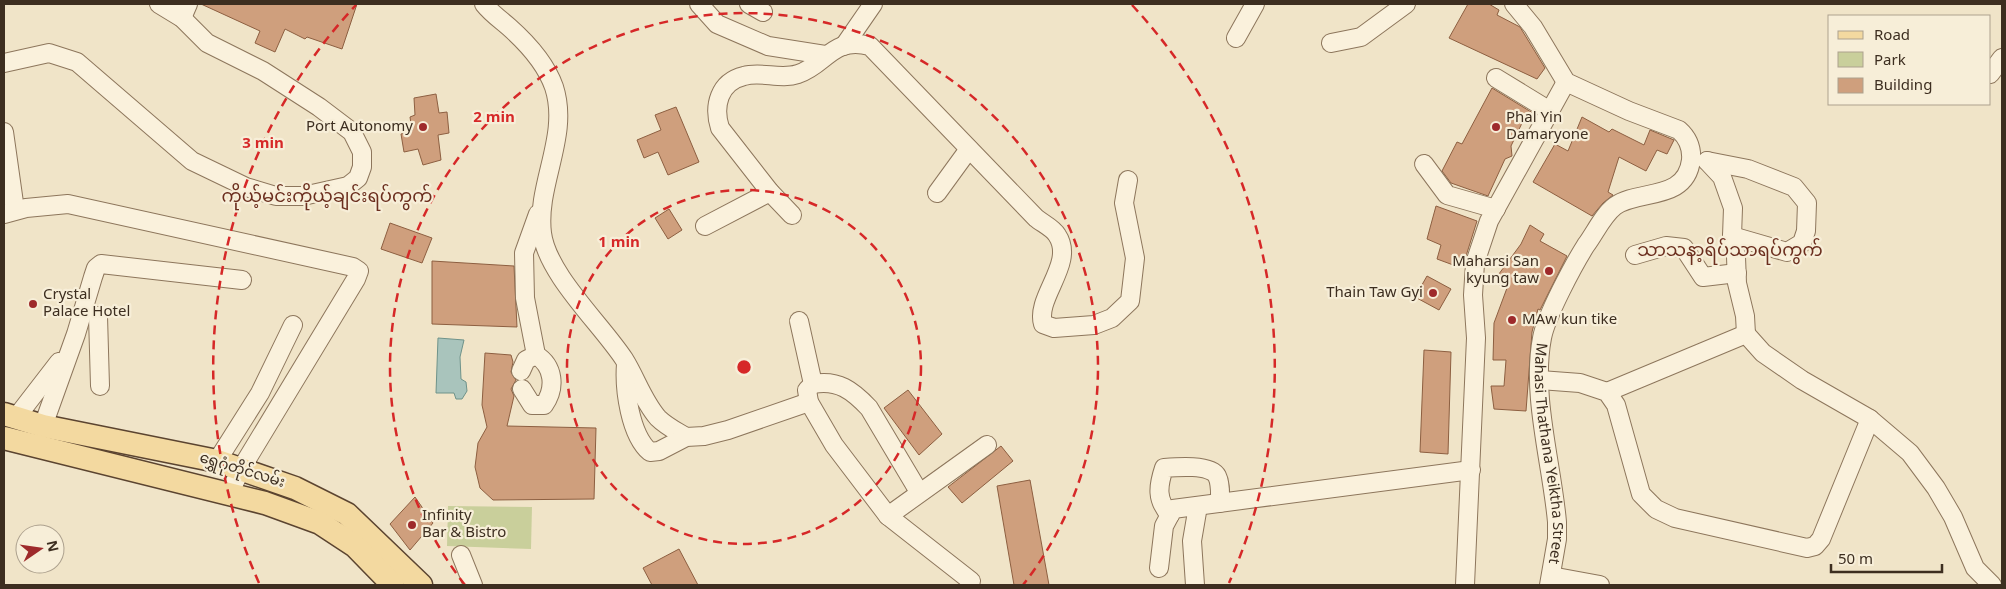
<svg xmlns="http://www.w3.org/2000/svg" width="2006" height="589" viewBox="0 0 2006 589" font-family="Georgia,'Noto Sans Myanmar',serif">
<rect width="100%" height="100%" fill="#f0e4c8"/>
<polygon fill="#c9cf9b" points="448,506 532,507 531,549 447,546"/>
<polygon fill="#a9c4bc" stroke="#6f938a" points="438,338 464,340 460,357 461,379 466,382 467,391 462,399 456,399 454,393 436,393"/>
<g fill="#cf9f7d" stroke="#8d5f41">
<polygon points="201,4 357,4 342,49 307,37 305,39 285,29 275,52 255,43 260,31"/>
<polygon points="1468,4 1489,4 1499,10 1497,15 1520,27 1545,68 1537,79 1449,38"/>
<polygon points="1492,88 1536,115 1524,119 1511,146 1512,156 1505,159 1488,196 1451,183 1442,171 1457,142 1462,144"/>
<polygon points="436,94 439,113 447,112 449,133 438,135 441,160 423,165 418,149 404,152 401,134 412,131 410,117 415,115 414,98"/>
<polygon points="676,107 699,162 668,175 658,152 644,158 637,140 661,130 655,115"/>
<polygon points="1582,117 1609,132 1612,129 1644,145 1650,130 1674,140 1667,154 1657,150 1646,171 1619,157 1608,192 1613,195 1603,203 1592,216 1533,182 1555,144 1568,151"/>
<polygon points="1436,206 1477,221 1466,256 1461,256 1456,266 1437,259 1441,245 1427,239"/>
<polygon points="669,209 682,230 668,239 655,218"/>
<polygon points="390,223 432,238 422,263 381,249"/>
<polygon points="1530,225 1544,234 1540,241 1567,256 1540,310 1538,309 1532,332 1526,411 1494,409 1491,386 1504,386 1506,360 1493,360 1494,323 1507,288 1493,282 1521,244"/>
<polygon points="432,261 514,266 517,327 432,324"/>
<polygon points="1427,276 1451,289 1439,310 1415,297"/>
<polygon points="1424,350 1451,352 1448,454 1420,452"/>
<polygon points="485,353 511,355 513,362 511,372 516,380 511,389 514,396 507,426 596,428 594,499 493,500 480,488 475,467 478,443 487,427 482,405"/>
<polygon points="908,390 942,434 919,455 884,408"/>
<polygon points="1001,446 1013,461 962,503 948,487"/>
<polygon points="1030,480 1049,585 1014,585 997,486"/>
<polygon points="415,497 433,523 410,550 390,524"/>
<polygon points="679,549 698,585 652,585 643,568"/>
</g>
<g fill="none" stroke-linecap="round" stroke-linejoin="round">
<g stroke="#8d765c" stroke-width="20">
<g id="minor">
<path d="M484 4C491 13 501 20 509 27 527 43 546 64 554 87 570 136 536 184 542 233 547 274 601 324 624 359 636 378 643 401 658 418 666 426 676 431 686 437"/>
<polyline points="699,4 717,24 768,46 825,55"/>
<polyline points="749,4 763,12"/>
<path id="s1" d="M1514 4 1533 27 1566 82 1629 111 1679 130C1688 138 1692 148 1691 160 1686 202 1638 189 1615 206 1603 215 1595 233 1586 245 1574 264 1546 316 1542 338 1531 395 1552 464 1557 522V539L1549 585"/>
<polyline points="182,18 188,4"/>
<polyline points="1236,38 1255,4"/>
<polyline points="1331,43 1361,37 1406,4"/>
<polyline points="844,46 873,4"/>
<polyline points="4,63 49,53 77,62 192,161 246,187 276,196 303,196 348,186 358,178 362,167 362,152 352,132 319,107 263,71 207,43 182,18 159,4"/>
<polyline points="1990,74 2002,58"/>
<polyline points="1496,78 1550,111"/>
<polyline points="4,132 15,210"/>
<polyline points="1707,161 1748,169 1794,187 1807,203 1806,231 1802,243 1787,252 1732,236"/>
<polyline points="1707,161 1722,177 1733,208 1732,236 1736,257 1737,283 1745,316 1746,334"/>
<polyline points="1424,164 1447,195 1496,209"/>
<polyline points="937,193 969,149"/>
<polyline points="4,214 26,208 68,204 353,267 359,271 356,279 241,469 229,494"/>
<path d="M792 215 770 192 720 128C713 106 719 82 744 76 761 71 781 80 798 74 826 65 832 36 870 46L1036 218C1042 223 1053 228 1057 235 1076 263 1035 297 1043 324L1054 328 1094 325 1112 318 1130 301 1135 258 1124 203 1128 180"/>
<polyline points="705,226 770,192"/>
<polyline points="1635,255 1666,246 1684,248 1703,277 1737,273"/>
<polyline points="98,316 100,386"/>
<polyline points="799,321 813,384"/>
<path d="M626 364C624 389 630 435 650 452L659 451 686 437 704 436 728 430 809 402"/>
<polyline points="521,371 526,360 536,355"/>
<polyline points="1540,380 1580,383 1607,392 1616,405 1641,494 1656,509 1675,518 1807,548 1815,546 1821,539 1870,419"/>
<path d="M522 389 532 405H544C556 388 554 366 536 355L525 298 524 253 538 214"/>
<polyline points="1607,392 1746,334 1763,353 1802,380 1870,419 1910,453 1936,488 1953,517 1975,568 1992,585"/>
<polyline points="15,419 59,362"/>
<polyline points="43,426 76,334 93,277 96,268 101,264 242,280"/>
<polyline points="217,461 260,393 293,325"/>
<path d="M919 492 869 408C853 391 838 379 813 384L807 390 809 402 834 445 888 516 971 581"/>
<path d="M1170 515C1156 500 1158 486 1164 468 1176 467 1211 464 1217 476 1221 484 1220 494 1220 503"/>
<polyline points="888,516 987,445"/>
<polyline points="461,555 473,585"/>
<polyline points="1159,568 1164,526 1173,509 1471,470"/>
<polyline points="1551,576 1600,585"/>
<polyline points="1195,585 1192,541 1198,506"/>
<polyline points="1465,585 1476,338 1473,295 1475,263 1489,221 1566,82"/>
</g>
</g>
<g stroke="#5b4430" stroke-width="25">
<g id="major">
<polyline points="4,414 43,426 217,461 295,488 347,514 421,585"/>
<polyline points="4,438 265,503 320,523 355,546 393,585"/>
</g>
</g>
<use href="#minor" stroke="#faf1dc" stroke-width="18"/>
<use href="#major" stroke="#f3d9a0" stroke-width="22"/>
</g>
<g fill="none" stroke="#d62828" stroke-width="2.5" stroke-dasharray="9 6">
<circle cx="744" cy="367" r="177"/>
<path d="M465 585A354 354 0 1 1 1023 585"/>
<path d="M259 583A531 531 0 0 1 356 5M1132 5A531 531 0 0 1 1229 583"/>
</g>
<g fill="#9e2a2b" stroke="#f7eed8" stroke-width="2">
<circle cx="423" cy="127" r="5"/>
<circle cx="1496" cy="127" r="5"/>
<circle cx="1549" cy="271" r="5"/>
<circle cx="1433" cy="293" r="5"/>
<circle cx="33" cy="304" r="5"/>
<circle cx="1512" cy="320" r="5"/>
<circle cx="412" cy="525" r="5"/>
</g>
<g text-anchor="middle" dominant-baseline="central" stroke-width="4.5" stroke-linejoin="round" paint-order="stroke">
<g font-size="15" fill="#3d2e20" stroke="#f7eed8" text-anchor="start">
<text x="1506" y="118">Phal Yin<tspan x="1506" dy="17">Damaryone</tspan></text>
<text x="413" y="127" text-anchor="end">Port Autonomy</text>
<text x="1539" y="262" text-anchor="end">Maharsi San<tspan x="1539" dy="17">kyung taw</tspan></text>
<text x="1423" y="293" text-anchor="end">Thain Taw Gyi</text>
<text x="43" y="295">Crystal<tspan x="43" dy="17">Palace Hotel</tspan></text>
<text x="1522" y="320">MAw kun tike</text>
<text x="422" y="516">Infinity<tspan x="422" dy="17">Bar &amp; Bistro</tspan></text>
</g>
<g font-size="15" fill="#3d2e20" stroke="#f7eed8">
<text stroke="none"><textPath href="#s1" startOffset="614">Mahasi Thathana Yeiktha Street</textPath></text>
<text transform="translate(242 471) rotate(17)">ရွှေဂုံတိုင်လမ်း</text>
</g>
<g font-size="18" fill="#6b2e1e" stroke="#f7eed8">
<text x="327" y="197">ကိုယ့်မင်းကိုယ့်ချင်းရပ်ကွက်</text>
<text x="1730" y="251">သာသနာ့ရိပ်သာရပ်ကွက်</text>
</g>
</g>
<circle cx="744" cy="367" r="8" fill="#d62828" stroke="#f7eed8" stroke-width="2.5"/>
<g font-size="15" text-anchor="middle" font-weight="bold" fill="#d62828" stroke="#f7eed8" stroke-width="4.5" stroke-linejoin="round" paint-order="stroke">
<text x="494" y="122">2 min</text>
<text x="263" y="148">3 min</text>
<text x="619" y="247">1 min</text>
</g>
<rect width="2006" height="589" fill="none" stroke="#3d2e20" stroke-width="10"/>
<rect x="1828" y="15" width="162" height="90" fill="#f7eed8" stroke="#ada18e"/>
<rect x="1838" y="31" width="25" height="8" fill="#f3d9a0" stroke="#ada18e"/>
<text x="1874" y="40" font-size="15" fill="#3d2e20">Road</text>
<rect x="1838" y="52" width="25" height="15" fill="#c9cf9b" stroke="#ada18e"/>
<text x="1874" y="65" font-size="15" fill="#3d2e20">Park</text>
<rect x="1838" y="78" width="25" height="15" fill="#cf9f7d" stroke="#ada18e"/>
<text x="1874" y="90" font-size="15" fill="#3d2e20">Building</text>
<g transform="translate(40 549) rotate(77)"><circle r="24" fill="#f7eed8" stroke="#ada18e"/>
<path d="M0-4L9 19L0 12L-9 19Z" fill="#9e2a2b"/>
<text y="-8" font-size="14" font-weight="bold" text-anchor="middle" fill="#3d2e20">N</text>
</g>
<path d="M1831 564v8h111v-8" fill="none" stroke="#3d2e20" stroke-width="2.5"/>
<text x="1838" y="564" font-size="15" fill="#3d2e20" stroke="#f7eed8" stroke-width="4" paint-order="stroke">50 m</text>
</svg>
